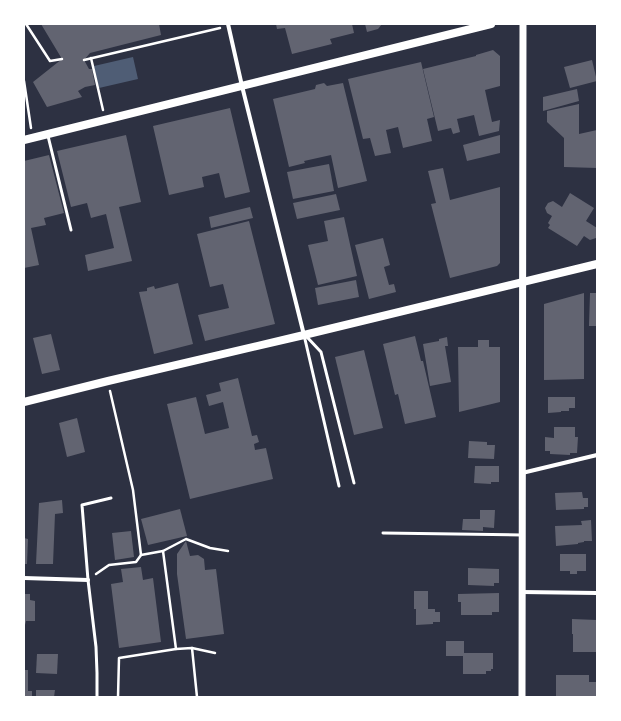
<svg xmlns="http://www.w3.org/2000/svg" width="621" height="721" viewBox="0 0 621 721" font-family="'Times New Roman',serif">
<rect width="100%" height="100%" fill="#2d3142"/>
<polygon fill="#4f5d75" points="133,57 138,79 99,88 94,66"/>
<g fill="#626471">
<polygon points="41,24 159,24 161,35 90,53 84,60 89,69 92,69 95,85 85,87 78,91 82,97 47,107 33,82 62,59"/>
<polygon points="276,24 352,24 354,33 330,39 332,44 292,54 285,28 277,29"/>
<polygon points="365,24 382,24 378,29 367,32"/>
<polygon points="493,50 500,56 500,86 485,90 492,122 500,120 499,131 479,136 474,115 457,119 460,132 453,134 451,128 438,131 423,69 476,56 476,55"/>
<polygon points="592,60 597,81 570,88 564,67"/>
<polygon points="421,62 434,117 427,119 432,141 403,148 398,127 386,130 391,153 375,156 370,138 363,139 348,79"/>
<polygon points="324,83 327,86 343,83 367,181 338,188 331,155 304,161 305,163 289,167 273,99 315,89 316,85"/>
<polygon points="577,89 579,101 543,111 543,97"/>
<polygon points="579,104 579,134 597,130 597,168 564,167 564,138 547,122 547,111"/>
<polygon points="230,108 250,192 225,198 219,173 202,177 204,187 169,195 153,126"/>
<polygon points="126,135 141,202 119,207 132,261 88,271 85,255 114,248 106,214 91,218 87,203 71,207 57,151"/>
<polygon points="500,135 500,153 467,161 463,145"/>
<polygon points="49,155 64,213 44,218 46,225 31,228 39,265 24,268 24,161"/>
<polygon points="329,164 334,191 293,199 287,172"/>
<polygon points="443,168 450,200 500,187 500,263 497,266 450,278 431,204 436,203 428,171"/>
<polygon points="570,193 594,208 586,221 597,228 597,237 596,238 590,240 584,236 577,246 548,228 550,225 548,223 552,216 547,213 545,208 548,203 553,201 562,207"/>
<polygon points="336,194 340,210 297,219 293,203"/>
<polygon points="250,207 253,218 211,228 209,217"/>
<polygon points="344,217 357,276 318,285 308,245 328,241 324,221"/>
<polygon points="249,221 275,324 205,341 198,315 229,308 223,284 210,287 197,234"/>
<polygon points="383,238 390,265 384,267 389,285 394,284 396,292 369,299 355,245"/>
<polygon points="356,280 359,297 318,305 315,288"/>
<polygon points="178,283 193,344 154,354 139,292 147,291 147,288 154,286 155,289"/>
<polygon points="584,293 584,379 544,380 544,304"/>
<polygon points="590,293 597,293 597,326 589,326"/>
<polygon points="51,334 60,370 42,374 33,338"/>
<polygon points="415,336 421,361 423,361 436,417 405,424 398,394 395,395 383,344"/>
<polygon points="447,337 448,346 445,346 451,382 430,386 423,344 439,341 439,339"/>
<polygon points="478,340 489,340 489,347 500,347 500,402 459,412 458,347 478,347"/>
<polygon points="364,350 383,428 354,435 335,357"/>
<polygon points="238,378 252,436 257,435 259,442 254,444 255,450 266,448 273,479 190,499 167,404 196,397 205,434 229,428 223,402 209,406 206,395 221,391 219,383"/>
<polygon points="548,397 575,397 575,408 569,408 569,411 561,411 561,412 548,413"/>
<polygon points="77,418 85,452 67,457 59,423"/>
<polygon points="554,427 575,427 575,437 578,437 577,453 570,453 570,455 550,454 550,451 545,451 545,437 554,438"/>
<polygon points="469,441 487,442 487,445 495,445 494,459 468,458"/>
<polygon points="475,466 499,466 499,482 491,482 491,484 474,483"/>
<polygon points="582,492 583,498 588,498 588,507 584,507 584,509 556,510 555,493"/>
<polygon points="62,500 63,513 55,514 53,564 36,564 39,503"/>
<polygon points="180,509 187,536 148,545 141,519"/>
<polygon points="480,510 495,510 494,528 483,527 483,531 462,530 463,519 480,519"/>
<polygon points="591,520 592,541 584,541 584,542 578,543 578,544 556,546 555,526 582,525 581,521"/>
<polygon points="131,531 134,557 115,560 112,533"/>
<polygon points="24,538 28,539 27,564 24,564"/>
<polygon points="186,541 190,556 198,555 204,559 205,570 216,569 224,634 186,639 177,574 177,554"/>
<polygon points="560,554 586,554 586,571 577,571 577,574 570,574 570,571 560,571"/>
<polygon points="141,567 143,580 153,578 161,642 119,648 111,584 123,582 121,569"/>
<polygon points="468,568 499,569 499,583 494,583 494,586 468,585"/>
<polygon points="414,591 428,591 428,609 435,609 435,612 440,612 440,622 433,622 433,624 416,625 416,609 414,609"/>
<polygon points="499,593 499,612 492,612 492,615 461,615 461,602 458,602 458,594"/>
<polygon points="24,594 30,594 30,600 35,601 35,621 26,621 25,625 24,625"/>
<polygon points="572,619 597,620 597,652 573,652 573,634 572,634"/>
<polygon points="446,641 464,641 464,653 493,653 493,669 491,669 491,671 486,671 486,674 463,674 463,656 446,656"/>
<polygon points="37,654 58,654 57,674 36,673"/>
<polygon points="24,670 28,670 28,691 32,691 32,697 24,697"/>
<polygon points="556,675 589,675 589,682 597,682 597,697 556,697"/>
<polygon points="36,690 55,690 54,697 36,697"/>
</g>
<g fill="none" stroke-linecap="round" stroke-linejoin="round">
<g stroke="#fff" stroke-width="2.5">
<polyline points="26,24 50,61 62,59"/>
<polyline points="91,58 103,110"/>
<polyline points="84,60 220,28"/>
<polyline points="24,81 31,128"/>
<polyline points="110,391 133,490 141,555 163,551 176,649 192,648 197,697"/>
<polyline points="163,551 186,539 210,548 228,551"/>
<polyline points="96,574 109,565 136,562 141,555"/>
<polyline points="192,648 215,653"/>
<polyline points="118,697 119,658 176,649"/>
</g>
<g stroke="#fff" stroke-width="3">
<polyline points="48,136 71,230"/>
<polyline points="304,335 339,486"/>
<polyline points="306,336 321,352 354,483"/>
<polyline points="383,533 522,535"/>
<polyline points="97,697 97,673 96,647 88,580 82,505 111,498"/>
</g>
<g stroke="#fff" stroke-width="4">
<polyline points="228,24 242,86 304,335"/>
<polyline points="522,473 597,455"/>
<polyline points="24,578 88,580"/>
<polyline points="522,592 597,593"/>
</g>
<polyline stroke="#fff" stroke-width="7" points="522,697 523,24"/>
<g stroke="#fff" stroke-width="8">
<polyline points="24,140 491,24"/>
<polyline points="24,402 108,381 304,335 597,264"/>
</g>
</g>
<rect width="621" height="721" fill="none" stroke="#ffffff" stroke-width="50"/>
</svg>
